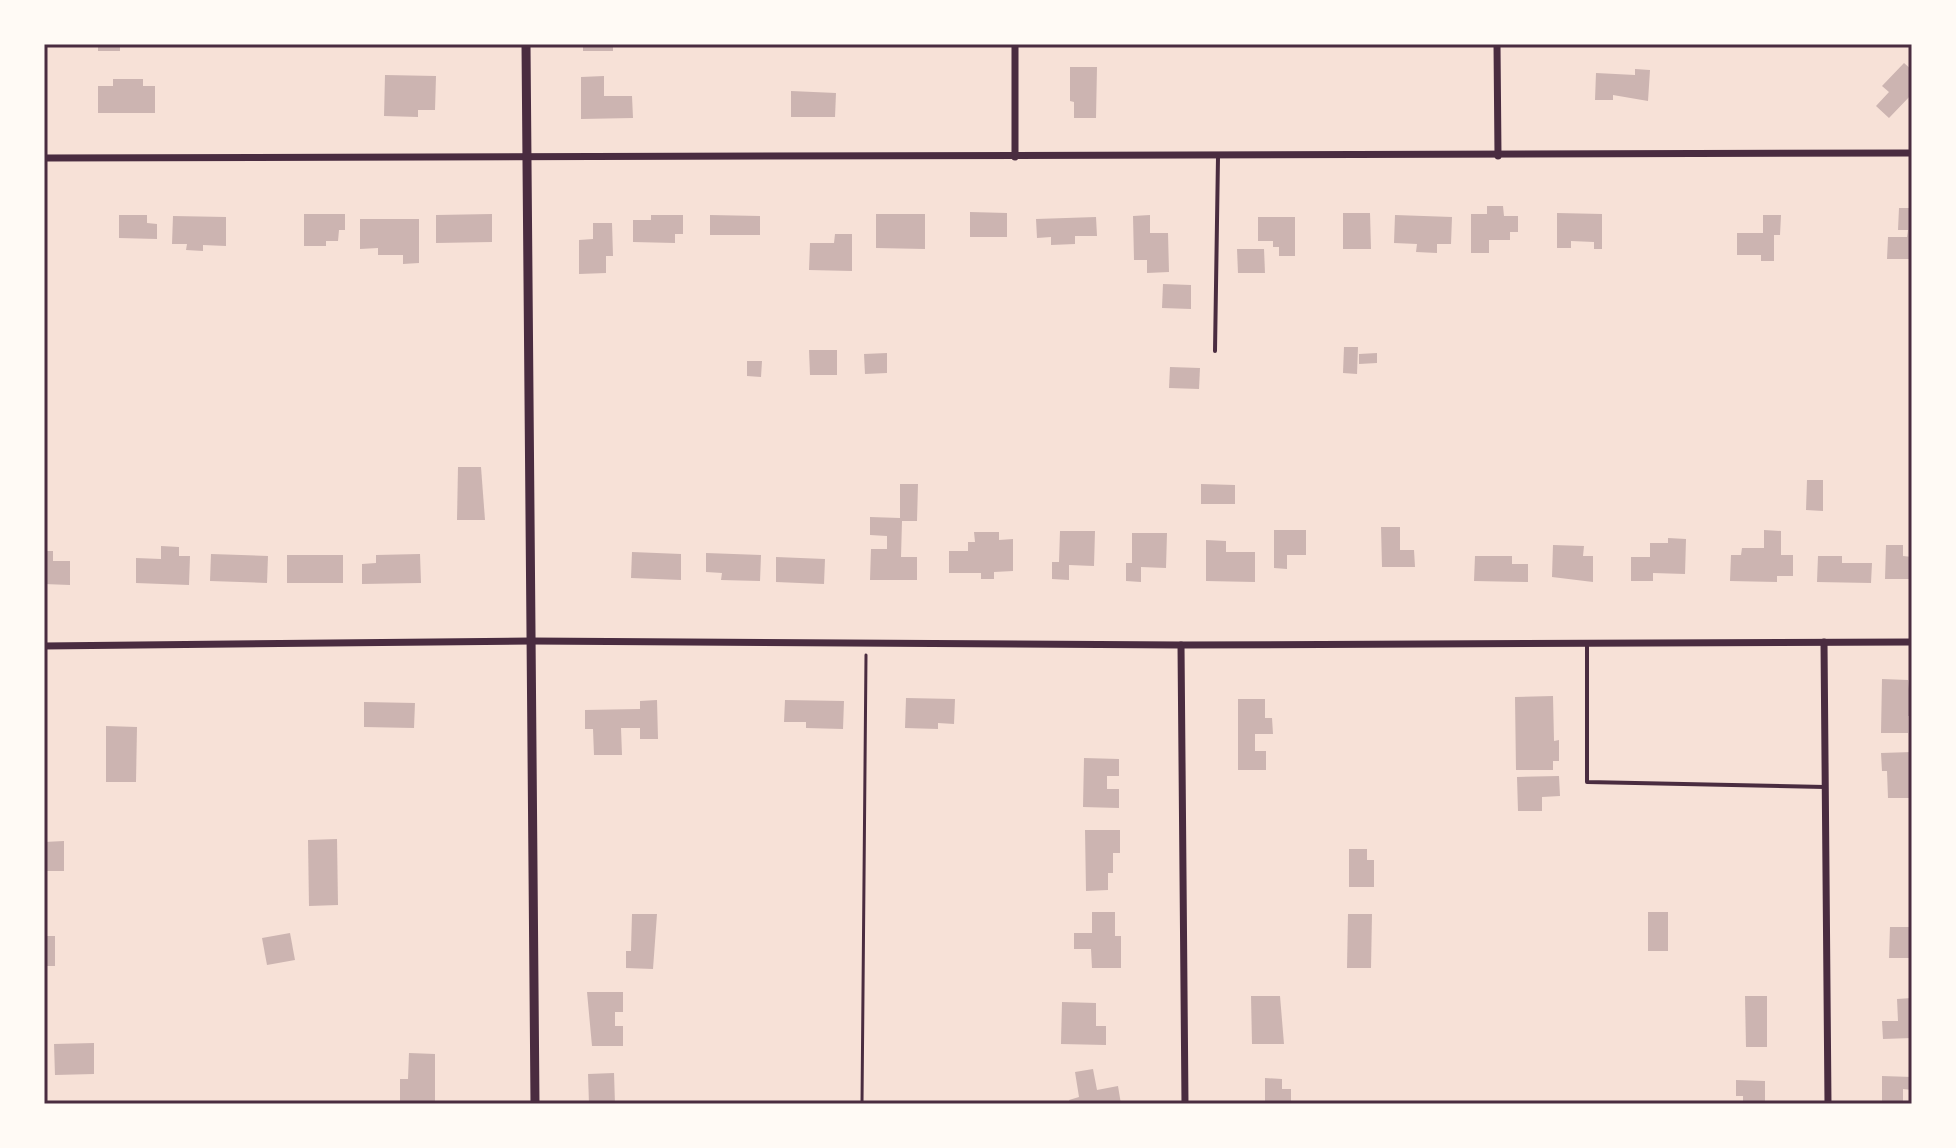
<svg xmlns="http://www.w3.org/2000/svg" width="1956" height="1148" viewBox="0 0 1956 1148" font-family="Arial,sans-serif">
<rect width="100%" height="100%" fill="#f7e1d7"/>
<g fill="#ccb4b1">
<rect x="98" y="44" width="22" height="7"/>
<rect x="583" y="44" width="30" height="7"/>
<polygon points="1904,63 1912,70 1912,94 1889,118 1876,106 1889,92 1882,86"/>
<polygon points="1070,67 1097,67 1096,118 1074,118 1074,102 1070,101"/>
<polygon points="1635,69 1650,70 1648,101 1613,95 1613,100 1595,100 1596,73 1635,75"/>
<polygon points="385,75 436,76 435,110 418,110 418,117 384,116"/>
<polygon points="604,76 604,96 632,96 633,118 581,119 581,77"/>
<polygon points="113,79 143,79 143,86 155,86 155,113 98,113 98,86 113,86"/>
<polygon points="791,91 836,93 835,117 791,117"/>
<polygon points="1487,206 1503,206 1504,216 1518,216 1518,232 1510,232 1510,240 1489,240 1489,253 1471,253 1471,214 1487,214"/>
<polygon points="1899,208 1912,208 1912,259 1887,259 1888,237 1907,237 1908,230 1898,230"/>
<polygon points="970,212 1007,213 1007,237 970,237"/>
<polygon points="1343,213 1370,213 1371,249 1343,249"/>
<polygon points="1557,213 1602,214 1602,249 1594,249 1594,242 1571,241 1571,248 1557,248"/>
<polygon points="304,214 345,214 345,230 339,230 338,241 326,241 326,246 304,246"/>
<polygon points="492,214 492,242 436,243 436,215"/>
<polygon points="876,214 925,214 925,249 876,248"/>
<polygon points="119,215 147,215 147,223 157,224 157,239 119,238"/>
<polygon points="651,215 683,215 683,234 675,234 675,243 633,242 633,220 651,220"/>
<polygon points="710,215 760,216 760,235 710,235"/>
<polygon points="1150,215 1150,233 1168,233 1169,272 1147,273 1147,260 1134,260 1133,216"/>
<polygon points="1395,215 1452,217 1451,244 1437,244 1437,253 1416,252 1417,244 1394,243"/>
<polygon points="1763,215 1781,215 1780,235 1774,235 1774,261 1761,261 1761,255 1737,255 1737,233 1763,233"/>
<polygon points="173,216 226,217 226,246 203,245 203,251 186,250 187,244 172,244"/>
<polygon points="1096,217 1097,236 1075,236 1075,244 1051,245 1051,237 1037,238 1036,219"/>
<polygon points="1258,217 1295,217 1295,256 1279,256 1279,247 1273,247 1273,241 1258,241"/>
<polygon points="360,219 419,219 419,263 403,264 403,255 378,255 378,248 360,249"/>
<polygon points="593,223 612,223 613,256 606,256 606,273 579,274 579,240 593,239"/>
<polygon points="835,234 852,234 852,271 809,270 810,243 834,243"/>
<polygon points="1237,249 1264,249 1265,273 1238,273"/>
<polygon points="1163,284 1191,285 1191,309 1162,308"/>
<polygon points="1344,347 1358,347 1357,374 1343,373"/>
<polygon points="809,350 837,350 837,375 810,375"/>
<polygon points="887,353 887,373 865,374 864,354"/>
<polygon points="1377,353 1377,363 1359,364 1359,354"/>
<polygon points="747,361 762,361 761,377 747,376"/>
<polygon points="1170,367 1200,368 1199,389 1169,388"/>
<polygon points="458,467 481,467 485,520 457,520"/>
<polygon points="1807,480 1823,480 1823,511 1806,510"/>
<polygon points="900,484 918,484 917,521 902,521 901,557 917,557 917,580 870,580 871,549 887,549 887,536 870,535 870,517 900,518"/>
<polygon points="1201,484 1235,485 1235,504 1201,504"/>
<polygon points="1381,527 1400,527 1400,550 1414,550 1415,567 1382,567"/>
<polygon points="1274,530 1306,530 1306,555 1287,555 1287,569 1274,568"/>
<polygon points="1764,530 1781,531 1781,555 1793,555 1793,576 1777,576 1777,582 1730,581 1731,555 1741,555 1742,548 1764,548"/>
<polygon points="1060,531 1095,531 1094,566 1069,565 1069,580 1052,579 1052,562 1059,562"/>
<polygon points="974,532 999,532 999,540 1013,539 1013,571 994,572 994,579 981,579 981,573 949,573 949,551 968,551 968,542 975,542"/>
<polygon points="1132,533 1167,533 1166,568 1141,567 1141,582 1126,581 1126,563 1132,563"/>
<polygon points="1668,538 1686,539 1685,574 1653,573 1653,581 1631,581 1631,557 1650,557 1650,543 1668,543"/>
<polygon points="1206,540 1226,541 1226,552 1255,552 1255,582 1206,581"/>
<polygon points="1553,545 1584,546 1583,556 1593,556 1593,582 1552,577"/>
<polygon points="1886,545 1903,545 1903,556 1912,557 1912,579 1885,579"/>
<polygon points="161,546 179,547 179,556 190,556 189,585 136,583 136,558 161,559"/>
<polygon points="44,551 53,551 53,561 70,561 70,585 44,584"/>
<polygon points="632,552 681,554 681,580 631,578"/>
<polygon points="706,553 761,555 760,581 721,580 722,573 706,572"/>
<polygon points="211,554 268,556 267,583 210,581"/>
<polygon points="420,554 421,583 362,584 362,564 376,563 376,555"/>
<rect x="287" y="555" width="56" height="28"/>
<polygon points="1475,556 1512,556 1512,564 1528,564 1528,582 1474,581"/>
<polygon points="1818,556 1842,556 1842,563 1872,563 1871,583 1817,582"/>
<polygon points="776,557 825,559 824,584 776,582"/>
<polygon points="1882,679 1908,680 1912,716 1908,716 1908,733 1881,733"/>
<polygon points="1553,696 1554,741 1559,740 1559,761 1553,761 1553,770 1516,770 1515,697"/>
<polygon points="906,698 955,699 954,724 938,723 938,729 905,728"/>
<polygon points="1238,699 1265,699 1265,718 1272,718 1273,734 1255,734 1255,751 1266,751 1266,770 1238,770"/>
<polygon points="657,700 658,739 640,739 640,728 621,728 622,755 594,755 593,729 585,729 585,710 640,709 640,701"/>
<polygon points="785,700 844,701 843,729 806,728 806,722 784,722"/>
<polygon points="364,702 415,703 414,728 364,727"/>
<polygon points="106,726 137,727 136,782 106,782"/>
<polygon points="1912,752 1912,798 1888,798 1887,771 1882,771 1881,753"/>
<polygon points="1084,758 1119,759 1119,776 1107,776 1107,789 1119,789 1119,808 1083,807"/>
<polygon points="1559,776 1560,796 1542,797 1542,811 1518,811 1517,777"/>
<polygon points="1085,830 1120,830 1120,853 1113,853 1113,873 1108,873 1108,890 1086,891"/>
<polygon points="337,839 338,905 309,906 308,840"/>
<polygon points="64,841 64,871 44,871 44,842"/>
<polygon points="1349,849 1367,849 1367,860 1374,860 1374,887 1349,887"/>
<polygon points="1092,912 1115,912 1115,936 1121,936 1121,968 1092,968 1091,949 1074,949 1074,933 1092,933"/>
<rect x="1648" y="912" width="20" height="39"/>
<polygon points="632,914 657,914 653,969 626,968 626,951 631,951"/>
<polygon points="1348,914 1372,914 1371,968 1347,968"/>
<polygon points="1890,927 1910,927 1910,958 1889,958"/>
<polygon points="290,933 295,960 267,965 262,938"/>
<rect x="44" y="936" width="11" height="30"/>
<polygon points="587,992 623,992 623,1012 615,1012 615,1026 623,1026 623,1046 592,1046"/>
<polygon points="1251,996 1280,996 1284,1044 1252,1044"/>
<polygon points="1745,996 1767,996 1767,1047 1746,1047"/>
<polygon points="1912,998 1912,1038 1883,1039 1882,1021 1898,1021 1897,999"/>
<polygon points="1062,1002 1096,1003 1096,1026 1106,1026 1106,1045 1061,1044"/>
<polygon points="94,1043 94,1074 55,1075 54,1044"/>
<polygon points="409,1053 435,1054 435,1104 400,1104 400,1079 408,1079"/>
<polygon points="1093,1069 1097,1090 1118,1086 1121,1104 1070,1104 1069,1100 1079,1097 1075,1072"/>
<polygon points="614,1073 615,1104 589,1104 588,1074"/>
<polygon points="1882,1076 1912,1077 1912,1090 1903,1089 1903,1102 1882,1101"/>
<polygon points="1265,1078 1282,1079 1282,1089 1291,1089 1291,1103 1265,1104"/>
<polygon points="1736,1080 1765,1081 1765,1104 1743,1104 1743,1096 1736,1096"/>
</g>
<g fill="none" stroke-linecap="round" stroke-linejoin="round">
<polyline stroke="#4a2c40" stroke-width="3" points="862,1104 866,655"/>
<g stroke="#4a2c40" stroke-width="4">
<polyline points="1215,351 1218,157"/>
<polyline points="1587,643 1587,782 1825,787"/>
</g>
<g stroke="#4a2c40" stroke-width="7">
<polyline points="1015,44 1015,157"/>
<polyline points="1497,44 1498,156"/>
<polyline points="44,158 1912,153"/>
<polyline points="1824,642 1828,1104"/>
<polyline points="1181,645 1185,1104"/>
<polyline points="44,646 531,641 1181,645 1912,642"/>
</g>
<polyline stroke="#4a2c40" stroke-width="9" points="526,44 535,1104"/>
</g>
<rect width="1956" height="1148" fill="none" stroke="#fffaf5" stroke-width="92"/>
<rect x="46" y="46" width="1864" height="1056" fill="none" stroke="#4a2c40" stroke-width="3"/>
</svg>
